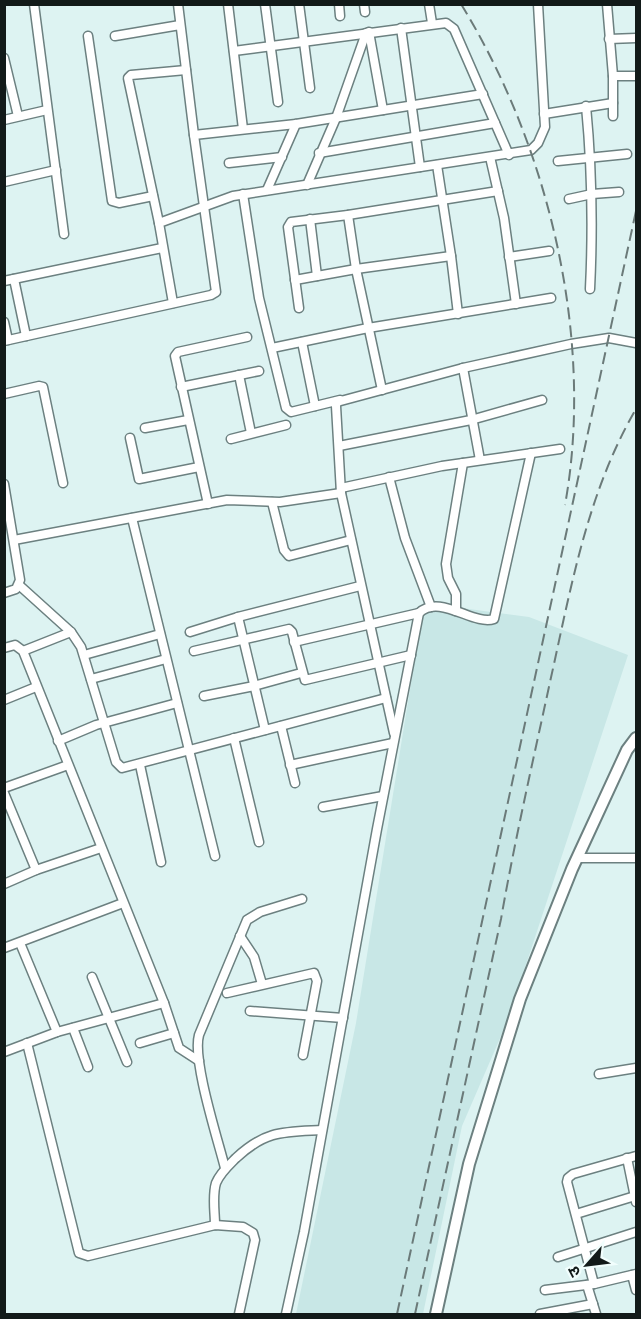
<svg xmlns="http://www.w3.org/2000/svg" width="641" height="1319" viewBox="0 0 641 1319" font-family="Merriweather,'Noto Sans Devanagari',serif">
<rect width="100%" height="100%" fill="#ddf3f2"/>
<polygon fill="#c8e7e6" points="424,603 529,617 628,655 517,992 501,1036 462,1126 423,1314 296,1314 356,1023"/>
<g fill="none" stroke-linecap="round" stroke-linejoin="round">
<g stroke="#6c8080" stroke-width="11">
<g id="minor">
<polyline points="34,4 64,234"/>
<polyline points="228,4 243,129"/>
<polyline points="265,4 278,102"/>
<polyline points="299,4 310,88"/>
<polyline points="339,4 340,16"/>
<polyline points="364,4 365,12"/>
<polyline points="429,4 432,23"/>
<polyline points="607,4 613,76 613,116"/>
<polyline points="401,28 420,167"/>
<polyline points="369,32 383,110"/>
<polyline points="88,36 112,201 119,203 153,196"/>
<polyline points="115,36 180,25"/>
<polyline points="609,39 636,38"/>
<polyline points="234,51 446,23 454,29 509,155"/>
<polyline points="4,58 18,116"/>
<polyline points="613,76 636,76"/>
<path d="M586 106C592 168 593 228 590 289"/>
<polyline points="544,114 613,103"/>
<polyline points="4,120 47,110"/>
<polyline points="194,135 296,124 483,94"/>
<polyline points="319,153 495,123"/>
<polyline points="490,157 504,218 516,304"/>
<polyline points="558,161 627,154"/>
<polyline points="229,163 282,157"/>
<polyline points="437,165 451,256 458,314"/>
<polyline points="4,182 56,170"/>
<polyline points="307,185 336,118 366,33"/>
<polyline points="267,190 296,124"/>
<polyline points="243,194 259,298 286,408 291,412 340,400"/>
<polyline points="569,199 592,194 619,192"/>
<polyline points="348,215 356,269 382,390"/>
<polyline points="310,219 317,276"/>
<polyline points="159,223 128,78 131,75 186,70"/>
<polyline points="509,257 549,251"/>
<polyline points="14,279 26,336"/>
<polyline points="295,280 356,269 451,256"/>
<polyline points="4,281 162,248"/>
<polyline points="173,303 159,223 233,196 531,150 538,143 545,127 538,4"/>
<polyline points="299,308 288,227 291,222 348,215 498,191"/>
<polyline points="4,322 8,340"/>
<polyline points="4,341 211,295 216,292 194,135 178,4"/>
<polyline points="302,342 315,406"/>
<polyline points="272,348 368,328 551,298"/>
<polyline points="463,368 480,460"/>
<polyline points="239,375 251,433"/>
<polyline points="181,387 259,371"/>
<polyline points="4,394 39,386 43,387 63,483"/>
<polyline points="145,428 188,420"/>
<polyline points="130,438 139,479 199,467"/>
<polyline points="231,439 286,425"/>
<polyline points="339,446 471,420 542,400"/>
<polyline points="389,477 405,538 431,607"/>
<polyline points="4,484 20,580 16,589 4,593"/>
<polyline points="341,488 442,466 560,449"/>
<polyline points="272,502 284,550 289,556 351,540"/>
<polyline points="208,504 175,356 178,352 247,337"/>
<polyline points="132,518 215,856"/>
<polyline points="14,540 227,500 280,502 341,493"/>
<polyline points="19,585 71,632 81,647 116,762 122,768 386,698"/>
<polyline points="456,611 456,594 448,578 446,564 463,463"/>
<polyline points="190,632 238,617"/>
<polyline points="294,642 419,613"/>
<polyline points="4,648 15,645 23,651 164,1003 179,1048 199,1061"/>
<polyline points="23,651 71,632"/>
<polyline points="194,651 289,629 292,632 305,680 411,655"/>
<polyline points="84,655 160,634"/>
<polyline points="91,679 166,659"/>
<polyline points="204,696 254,686 301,673"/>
<polyline points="4,700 36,687"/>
<polyline points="281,726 295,783"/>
<polyline points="265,730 238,617 360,586"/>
<polyline points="394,733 341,493 336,406 337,402 463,368 571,344 609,338 636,343"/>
<polyline points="234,738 259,842"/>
<polyline points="58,741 96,725 177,703"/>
<polyline points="140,765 161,862"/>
<polyline points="290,765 393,743"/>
<polyline points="4,788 68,765"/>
<polyline points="4,793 36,870"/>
<polyline points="323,807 383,796"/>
<polyline points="577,858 636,858"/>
<polyline points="4,884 36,870 101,848"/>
<polyline points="240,936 254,957 262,984"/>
<polyline points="20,943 57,1032"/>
<polyline points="4,948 123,903"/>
<polyline points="92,977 127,1062"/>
<polyline points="227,993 314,973 317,981 303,1055"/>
<polyline points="250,1011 343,1018"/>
<polyline points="73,1028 88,1067"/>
<polyline points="27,1043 79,1253 88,1256 215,1225 243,1227 253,1233 255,1240 239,1314"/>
<polyline points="140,1043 174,1033"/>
<polyline points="4,1052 57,1032 164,1003"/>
<polyline points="599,1074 636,1068"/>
<polyline points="627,1158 636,1202"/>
<path d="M225 1168C218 1140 192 1060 199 1035L247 920 260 912 302 899"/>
<polyline points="576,1214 635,1196"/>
<path d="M215 1225C215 1212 212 1196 216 1183 220 1173 229 1165 236 1158 266 1130 284 1132 322 1130"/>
<polyline points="558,1257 636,1232"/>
<polyline points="632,1275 636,1290"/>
<polyline points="594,1284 567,1182 568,1178 573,1174 636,1156"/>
<polyline points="587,1285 596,1314"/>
<polyline points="545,1290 594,1284 636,1274"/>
<path d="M286 1314 304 1232 377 829 419 613C440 593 473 626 494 619L531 453"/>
<polyline points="540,1314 593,1304"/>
</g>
</g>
<g stroke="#6c8080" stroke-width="14">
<polyline id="tertiary" points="436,1314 469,1164 520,999 572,869 627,750 636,738"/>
</g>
<use href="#minor" stroke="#fff" stroke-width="8"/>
<use href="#tertiary" stroke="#fff" stroke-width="10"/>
<g stroke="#6b7a79" stroke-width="2" stroke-dasharray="12 6" stroke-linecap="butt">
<path d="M461 4C549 147 595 339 565 505"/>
<polyline points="397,1314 636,211"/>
<path d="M415 1314 501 919C515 839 533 761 550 682 571 588 587 493 636 409"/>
</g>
</g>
<rect width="641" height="1319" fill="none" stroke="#121a19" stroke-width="12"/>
<g transform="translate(587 1265) rotate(242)" stroke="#f1fefd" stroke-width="4.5" paint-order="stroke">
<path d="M0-4.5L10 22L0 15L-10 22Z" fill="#121a19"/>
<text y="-9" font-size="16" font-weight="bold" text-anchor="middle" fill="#121a19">उ</text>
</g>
</svg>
